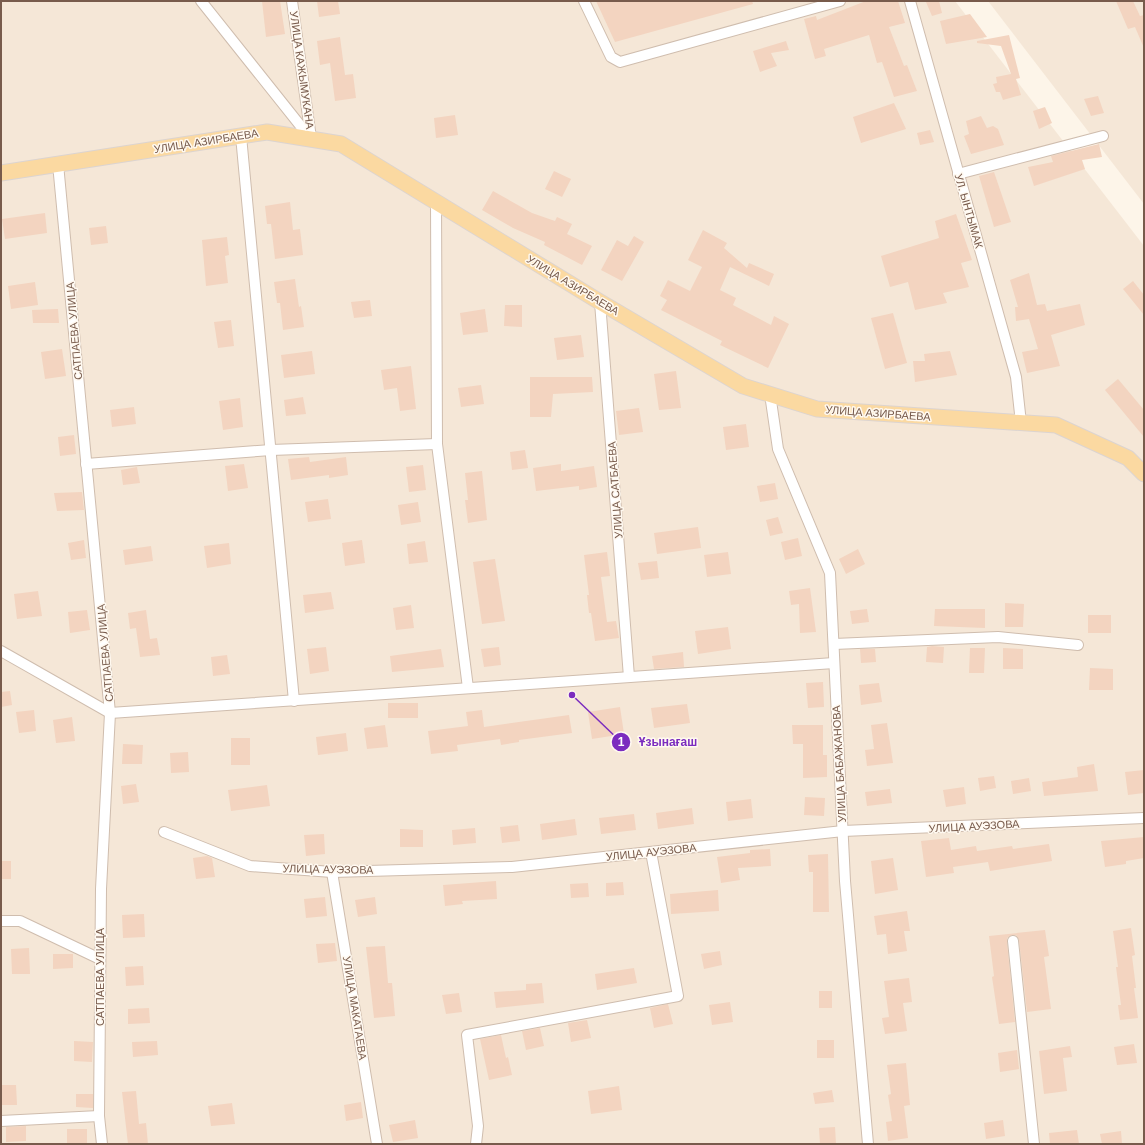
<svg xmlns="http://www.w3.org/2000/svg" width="1145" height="1145" viewBox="0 0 1145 1145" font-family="Arial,sans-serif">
<rect width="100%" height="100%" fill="#fdf5e9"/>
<g fill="#f5e7d7">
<polygon points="1,1 955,1 1144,246 1144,1144 1,1144"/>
<polygon points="988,1 1144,1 1144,204"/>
</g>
<g fill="#f3d4c0">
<polygon points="262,1 280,1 285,34 266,37"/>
<polygon points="317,1 338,1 340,14 319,17"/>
<polygon points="596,1 752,1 753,4 615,42"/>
<polygon points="866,1 898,1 905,23 889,27 904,66 907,65 917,91 894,97 882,62 877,63 869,35 824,49 826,56 815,59 804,19 816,16 817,20"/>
<polygon points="939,1 942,13 932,16 926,2"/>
<polygon points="1116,1 1133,1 1140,16 1144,15 1144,48 1135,27 1128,29"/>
<polygon points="970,14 987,37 946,44 940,21"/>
<polygon points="1009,35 1020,78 1016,79 1021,95 1003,100 1000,92 996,92 993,84 997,83 996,77 1011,74 1001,46 977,43 977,41"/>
<polygon points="340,37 345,75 353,74 356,98 335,101 330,63 320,65 317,41"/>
<polygon points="786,41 789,50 771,53 777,66 760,72 753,51"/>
<polygon points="1098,96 1104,113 1091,116 1084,99"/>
<polygon points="894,103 906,129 861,143 853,117"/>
<polygon points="1045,107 1052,123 1039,129 1033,111"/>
<polygon points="455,115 458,135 436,138 434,118"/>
<polygon points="981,116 987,128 993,126 998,129 1004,145 971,154 964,136 969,134 966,121"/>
<polygon points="930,130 934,142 920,145 917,133"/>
<polygon points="1099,144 1102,157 1082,160 1085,169 1034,186 1028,167 1053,162 1051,156"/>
<polygon points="554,171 571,179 562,197 545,189"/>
<polygon points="994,172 1011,222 994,227 979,176"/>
<polygon points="493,191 532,213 555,221 557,217 572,224 567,234 592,246 582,265 544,245 545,242 513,228 482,210"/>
<polygon points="290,202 293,230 300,229 303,255 275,259 271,224 267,224 265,206"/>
<polygon points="45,213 47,233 5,239 2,219"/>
<polygon points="956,214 972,260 961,263 969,287 943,293 947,303 915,310 908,282 890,287 881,256 939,238 935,221"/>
<polygon points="106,226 108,243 91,245 89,228"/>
<polygon points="703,230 727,243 724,248 747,268 749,263 774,274 769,286 730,267 720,290 736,298 733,305 771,325 774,316 789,324 768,368 720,345 722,341 661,310 667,300 660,296 668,280 690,291 702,267 688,260"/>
<polygon points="634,236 644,242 622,281 601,270 617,240 628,246"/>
<polygon points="227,237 229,255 225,256 228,283 206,286 202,240"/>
<polygon points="1029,273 1037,305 1045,304 1047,311 1080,304 1085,325 1051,335 1060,366 1027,373 1022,352 1038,349 1029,319 1016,321 1015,307 1018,307 1010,280"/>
<polygon points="295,279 299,307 301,306 304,327 283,330 280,303 277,303 274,282"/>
<polygon points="1133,281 1144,295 1144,315 1123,289"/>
<polygon points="35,282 38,305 11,309 8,286"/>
<polygon points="370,300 372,316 354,318 351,302"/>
<polygon points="505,305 522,305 522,327 504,326"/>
<polygon points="58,309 59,323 33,323 32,310"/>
<polygon points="485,309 488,332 463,335 460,313"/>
<polygon points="893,313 907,363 885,369 871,318"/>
<polygon points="231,320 234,346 218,348 214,322"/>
<polygon points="581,335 584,357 557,360 554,338"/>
<polygon points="62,349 66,376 45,379 41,352"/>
<polygon points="312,351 315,374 284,378 281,355"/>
<polygon points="950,351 957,375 915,382 913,361 925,361 924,354"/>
<polygon points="411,366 416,409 400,411 397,388 384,390 381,370"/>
<polygon points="676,371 681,408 659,410 654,374"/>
<polygon points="530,377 592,377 593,392 553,394 551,417 530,417"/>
<polygon points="1118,379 1144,410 1144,437 1105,390"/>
<polygon points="481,385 484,404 461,407 458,388"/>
<polygon points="303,397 306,414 286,416 284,400"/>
<polygon points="240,398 243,427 223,430 219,401"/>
<polygon points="134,407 136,424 112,427 110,410"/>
<polygon points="639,408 643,432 619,435 616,411"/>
<polygon points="746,424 749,447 726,450 723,427"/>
<polygon points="74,435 76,454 60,456 58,437"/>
<polygon points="525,450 528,468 512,470 510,452"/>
<polygon points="309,457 310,462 346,457 348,475 329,478 329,475 291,480 288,459"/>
<polygon points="244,464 248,488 228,491 225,466"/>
<polygon points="561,464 561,471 594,466 597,487 579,490 579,486 536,491 533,468"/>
<polygon points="423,465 426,490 409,492 406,467"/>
<polygon points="137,467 140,483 123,485 121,470"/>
<polygon points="482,471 487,520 468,523 465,500 468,500 465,473"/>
<polygon points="775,483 778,499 760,502 757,486"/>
<polygon points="82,492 84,510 57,511 54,493"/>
<polygon points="328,499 331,519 308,522 305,502"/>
<polygon points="418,502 421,522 401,525 398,505"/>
<polygon points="778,517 783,533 770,536 766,520"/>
<polygon points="698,527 701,548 657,554 654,533"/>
<polygon points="798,538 802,556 785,560 781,542"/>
<polygon points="84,540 86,558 71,560 68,543"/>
<polygon points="362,540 365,563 345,566 342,543"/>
<polygon points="425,541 428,562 409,564 407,544"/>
<polygon points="229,543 231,564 207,568 204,546"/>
<polygon points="151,546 153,561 125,565 123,550"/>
<polygon points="858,549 865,564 846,574 839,559"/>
<polygon points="607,552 610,576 601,577 607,622 616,621 619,638 595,641 591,613 589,613 587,595 589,595 584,555"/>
<polygon points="728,552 731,574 707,577 704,555"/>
<polygon points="495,559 505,621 482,624 473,562"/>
<polygon points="657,561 659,578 641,580 638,563"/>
<polygon points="810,588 816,632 800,633 799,604 791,605 789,591"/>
<polygon points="38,591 42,616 17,619 14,594"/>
<polygon points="331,592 334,609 305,613 303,595"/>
<polygon points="1005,603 1024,604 1023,627 1005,627"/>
<polygon points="411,605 414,628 396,630 393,608"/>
<polygon points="867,609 869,622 852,624 850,611"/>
<polygon points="935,609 985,609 985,628 934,626"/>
<polygon points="87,610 90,630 70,633 68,612"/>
<polygon points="146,610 150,639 157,638 160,655 140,657 136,628 130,629 128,613"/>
<rect x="1088" y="615" width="23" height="18"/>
<polygon points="728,627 731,649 698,654 695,631"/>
<polygon points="932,646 944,647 943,663 926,662 927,647"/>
<polygon points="326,647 329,671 310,674 307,649"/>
<polygon points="499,647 501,665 484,667 481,649"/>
<polygon points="970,648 985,648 984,673 969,673"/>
<polygon points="1003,648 1023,649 1023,669 1003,669"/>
<polygon points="441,649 444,667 392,672 390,656"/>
<polygon points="860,649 875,649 876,662 861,663"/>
<polygon points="683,652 684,667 654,669 652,656"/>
<polygon points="227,655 230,674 213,676 211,657"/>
<polygon points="1090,668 1113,669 1113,690 1089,690"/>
<polygon points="823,682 824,707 808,708 806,683"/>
<polygon points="879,683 882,702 861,705 859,685"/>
<polygon points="10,691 12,705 1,707 1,692"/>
<rect x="388" y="703" width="30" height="15"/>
<polygon points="687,704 690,723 654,728 651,708"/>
<polygon points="620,707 624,734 592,739 588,712"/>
<polygon points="34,710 36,731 19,733 16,712"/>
<polygon points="482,710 484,727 569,715 572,733 519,740 519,742 501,745 500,739 457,745 458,751 431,754 428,731 468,726 466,712"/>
<polygon points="72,717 75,741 56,743 53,720"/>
<polygon points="887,723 893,763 867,766 865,750 874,749 871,725"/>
<polygon points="385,725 388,747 367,749 364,728"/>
<polygon points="792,725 823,725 823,755 827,755 827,777 803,778 803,744 793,744"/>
<polygon points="346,733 348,751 318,755 316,737"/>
<rect x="231" y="738" width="19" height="27"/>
<polygon points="123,744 143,745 142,764 122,764"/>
<polygon points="188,752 189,772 171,773 170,753"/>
<polygon points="1094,764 1098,791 1044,796 1042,782 1078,777 1077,767"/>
<polygon points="1144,770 1144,793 1128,795 1125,772"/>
<polygon points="994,776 996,788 980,791 978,778"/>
<polygon points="1029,778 1031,791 1013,794 1011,781"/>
<polygon points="136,784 139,802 123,804 121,786"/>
<polygon points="267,785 270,806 231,811 228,790"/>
<polygon points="964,787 966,804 946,807 943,790"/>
<polygon points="890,789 892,803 867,806 865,792"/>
<polygon points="805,797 825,798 824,816 804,815"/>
<polygon points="751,799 753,818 728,821 726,802"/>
<polygon points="692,808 694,824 658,829 656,813"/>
<polygon points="634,814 636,830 601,834 599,818"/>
<polygon points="575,819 577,835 542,840 540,824"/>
<polygon points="518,825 520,841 502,843 500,827"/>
<polygon points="475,828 476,843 453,845 452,830"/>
<polygon points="400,829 423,830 423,847 400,847"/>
<polygon points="324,834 325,854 306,856 304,835"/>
<polygon points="1144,837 1144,858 1126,861 1126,864 1105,867 1101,841"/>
<polygon points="949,838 951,850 976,846 977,851 1012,846 1013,849 1049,844 1052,861 990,871 988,862 953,867 954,873 926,877 921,841"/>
<polygon points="770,849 771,866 738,868 740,880 721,883 717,857 750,853 750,850"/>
<polygon points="828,854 829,912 813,912 813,872 809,872 808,855"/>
<polygon points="207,856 212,858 215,877 196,879 193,858"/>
<polygon points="893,858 898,890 875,894 871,861"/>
<rect x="1" y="861" width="10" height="18"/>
<polygon points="496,881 497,899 462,901 463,904 445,906 443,885"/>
<polygon points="623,882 624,895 606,896 606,883"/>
<polygon points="588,883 589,897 571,898 570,884"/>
<polygon points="718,890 719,911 671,914 670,894"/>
<polygon points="325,897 327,916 306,918 304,899"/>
<polygon points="375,897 377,914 358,917 355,900"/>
<polygon points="907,911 910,931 904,931 907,951 888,954 886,934 877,935 874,916"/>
<polygon points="144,914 145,937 123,938 122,915"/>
<polygon points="1131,928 1135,955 1132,956 1136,988 1134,988 1138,1018 1120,1020 1118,1005 1121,1005 1116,967 1118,967 1113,931"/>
<polygon points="1045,930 1049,956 1044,957 1051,1009 1027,1012 1019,940 1016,935 1012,935 1007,938 1007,942 1015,1022 999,1024 992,977 994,976 989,936"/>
<polygon points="335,943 337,961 318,963 316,944"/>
<polygon points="385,946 388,983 392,983 395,1016 374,1018 366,947"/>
<polygon points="29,948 30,974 12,974 11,949"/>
<polygon points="720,951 722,965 704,969 701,954"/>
<polygon points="53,954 73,954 73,968 53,969"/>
<polygon points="143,966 144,985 126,986 125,967"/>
<polygon points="634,968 637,983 597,990 595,974"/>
<polygon points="909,978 912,1002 903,1003 907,1031 885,1034 882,1018 889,1017 884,981"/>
<polygon points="542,983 544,1003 496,1008 494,992 526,990 526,984"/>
<rect x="819" y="991" width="13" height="17"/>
<polygon points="459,993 462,1012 446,1014 442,995"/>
<polygon points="730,1002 733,1022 712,1025 709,1005"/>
<polygon points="668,1004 673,1024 654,1028 650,1008"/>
<polygon points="149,1008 150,1023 128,1024 128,1009"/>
<polygon points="587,1020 591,1038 571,1042 568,1023"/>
<polygon points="540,1028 544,1046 526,1050 522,1031"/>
<polygon points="501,1035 506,1058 508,1057 512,1075 489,1080 480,1039"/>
<rect x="817" y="1040" width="17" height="18"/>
<polygon points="74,1041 93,1042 92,1062 74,1061"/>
<polygon points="157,1041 158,1055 133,1057 132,1042"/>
<polygon points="1134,1044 1137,1063 1117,1065 1114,1047"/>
<polygon points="1070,1046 1072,1057 1063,1058 1067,1091 1044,1094 1039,1051"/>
<polygon points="1017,1050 1019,1069 1000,1072 998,1053"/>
<polygon points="906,1063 910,1105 904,1106 908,1138 888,1141 886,1122 892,1121 888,1095 891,1094 887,1065"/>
<polygon points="1,1085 16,1085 17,1105 1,1105"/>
<polygon points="619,1086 622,1110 591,1114 588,1091"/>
<polygon points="832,1090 834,1102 815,1104 813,1093"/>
<polygon points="136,1091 139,1124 146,1123 148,1144 128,1144 122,1092"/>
<polygon points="76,1094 93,1094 93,1108 76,1107"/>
<polygon points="361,1102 363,1118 346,1121 344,1105"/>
<polygon points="232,1103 235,1124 211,1126 208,1106"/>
<polygon points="415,1120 418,1138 393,1142 389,1125"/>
<polygon points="1003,1120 1005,1136 986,1139 984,1123"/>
<polygon points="26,1126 26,1141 6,1142 6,1127"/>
<polygon points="835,1127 836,1144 820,1144 819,1128"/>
<rect x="67" y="1129" width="20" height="15"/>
<polygon points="1077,1130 1079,1144 1050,1144 1049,1133"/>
<polygon points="1121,1131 1122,1144 1102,1144 1100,1134"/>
</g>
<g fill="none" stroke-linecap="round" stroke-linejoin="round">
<g stroke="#cfbdae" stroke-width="12">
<g id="street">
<polyline points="201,1 311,139"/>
<polyline points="292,1 311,138"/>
<polyline points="584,1 611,57 620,62 840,1"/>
<polyline points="910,1 1016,377 1021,423"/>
<polyline points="241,136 294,701"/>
<polyline points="58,164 110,713 101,889 99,1116 102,1144"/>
<polyline points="958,174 1103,136"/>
<polyline points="436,201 437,444 468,688"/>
<polyline points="600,302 629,677"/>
<polyline points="770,394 778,449 830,573 845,881 868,1144"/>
<polyline points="86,464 271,450 437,444"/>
<polyline points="834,644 998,637 1078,645"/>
<polyline points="1,651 110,713 834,663"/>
<polyline points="164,832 250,866 332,872 512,867 843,831 1144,818"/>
<polyline points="332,872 377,1144"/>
<polyline points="1,921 20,921 100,959"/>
<polyline points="1013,941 1034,1144"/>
<polyline points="1,1121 99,1116"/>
<polyline points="476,1144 478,1126 467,1035 678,996 651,852"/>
</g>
</g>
<g stroke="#dcd4d0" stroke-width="17">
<polyline id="primary" points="1,173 267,132 341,144 600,302 743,386 817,409 1056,425 1128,458 1144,474"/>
</g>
<use href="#street" stroke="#fff" stroke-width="10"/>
<use href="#primary" stroke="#fbd9a1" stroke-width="15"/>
</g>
<g text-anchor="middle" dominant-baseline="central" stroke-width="3" stroke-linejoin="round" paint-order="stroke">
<g font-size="11" fill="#785b4c" stroke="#fff9f0">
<text transform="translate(302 70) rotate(82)">УЛИЦА КАЖЫМУКАНА</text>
<text transform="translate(206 141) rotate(-9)">УЛИЦА АЗИРБАЕВА</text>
<text transform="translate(969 211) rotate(74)">УЛ. ЫНТЫМАК</text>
<text transform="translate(573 285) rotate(31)">УЛИЦА АЗИРБАЕВА</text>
<text transform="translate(74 331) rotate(-95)">САТПАЕВА УЛИЦА</text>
<text transform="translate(878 413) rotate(4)">УЛИЦА АЗИРБАЕВА</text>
<text transform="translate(615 490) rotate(-94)">УЛИЦА САТБАЕВА</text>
<text transform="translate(105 653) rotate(-95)">САТПАЕВА УЛИЦА</text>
<text transform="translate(839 764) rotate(-93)">УЛИЦА БАБАЖАНОВА</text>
<text transform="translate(974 826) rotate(-3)">УЛИЦА АУЭЗОВА</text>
<text transform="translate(651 852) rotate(-6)">УЛИЦА АУЭЗОВА</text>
<text transform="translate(328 869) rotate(1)">УЛИЦА АУЭЗОВА</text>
<text transform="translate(100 977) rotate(-90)">САТПАЕВА УЛИЦА</text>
<text transform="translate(355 1008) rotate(81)">УЛИЦА МАКАТАЕВА</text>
</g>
</g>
<path fill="none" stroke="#7b2cbf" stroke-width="1.5" d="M572 695L621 742"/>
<g fill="#7b2cbf" stroke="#fff9f0" stroke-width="1.5">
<circle cx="572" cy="695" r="4"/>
<circle cx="621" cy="742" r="10"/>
</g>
<g font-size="12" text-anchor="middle" font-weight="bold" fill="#fff">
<text x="621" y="746">1</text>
</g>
<g font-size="12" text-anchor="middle" font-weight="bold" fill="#7b2cbf" stroke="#fff9f0" stroke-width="3" stroke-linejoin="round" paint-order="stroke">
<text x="668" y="746">Ұзынағаш</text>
</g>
<rect width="1145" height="1145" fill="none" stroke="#785b4c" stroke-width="4"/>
</svg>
